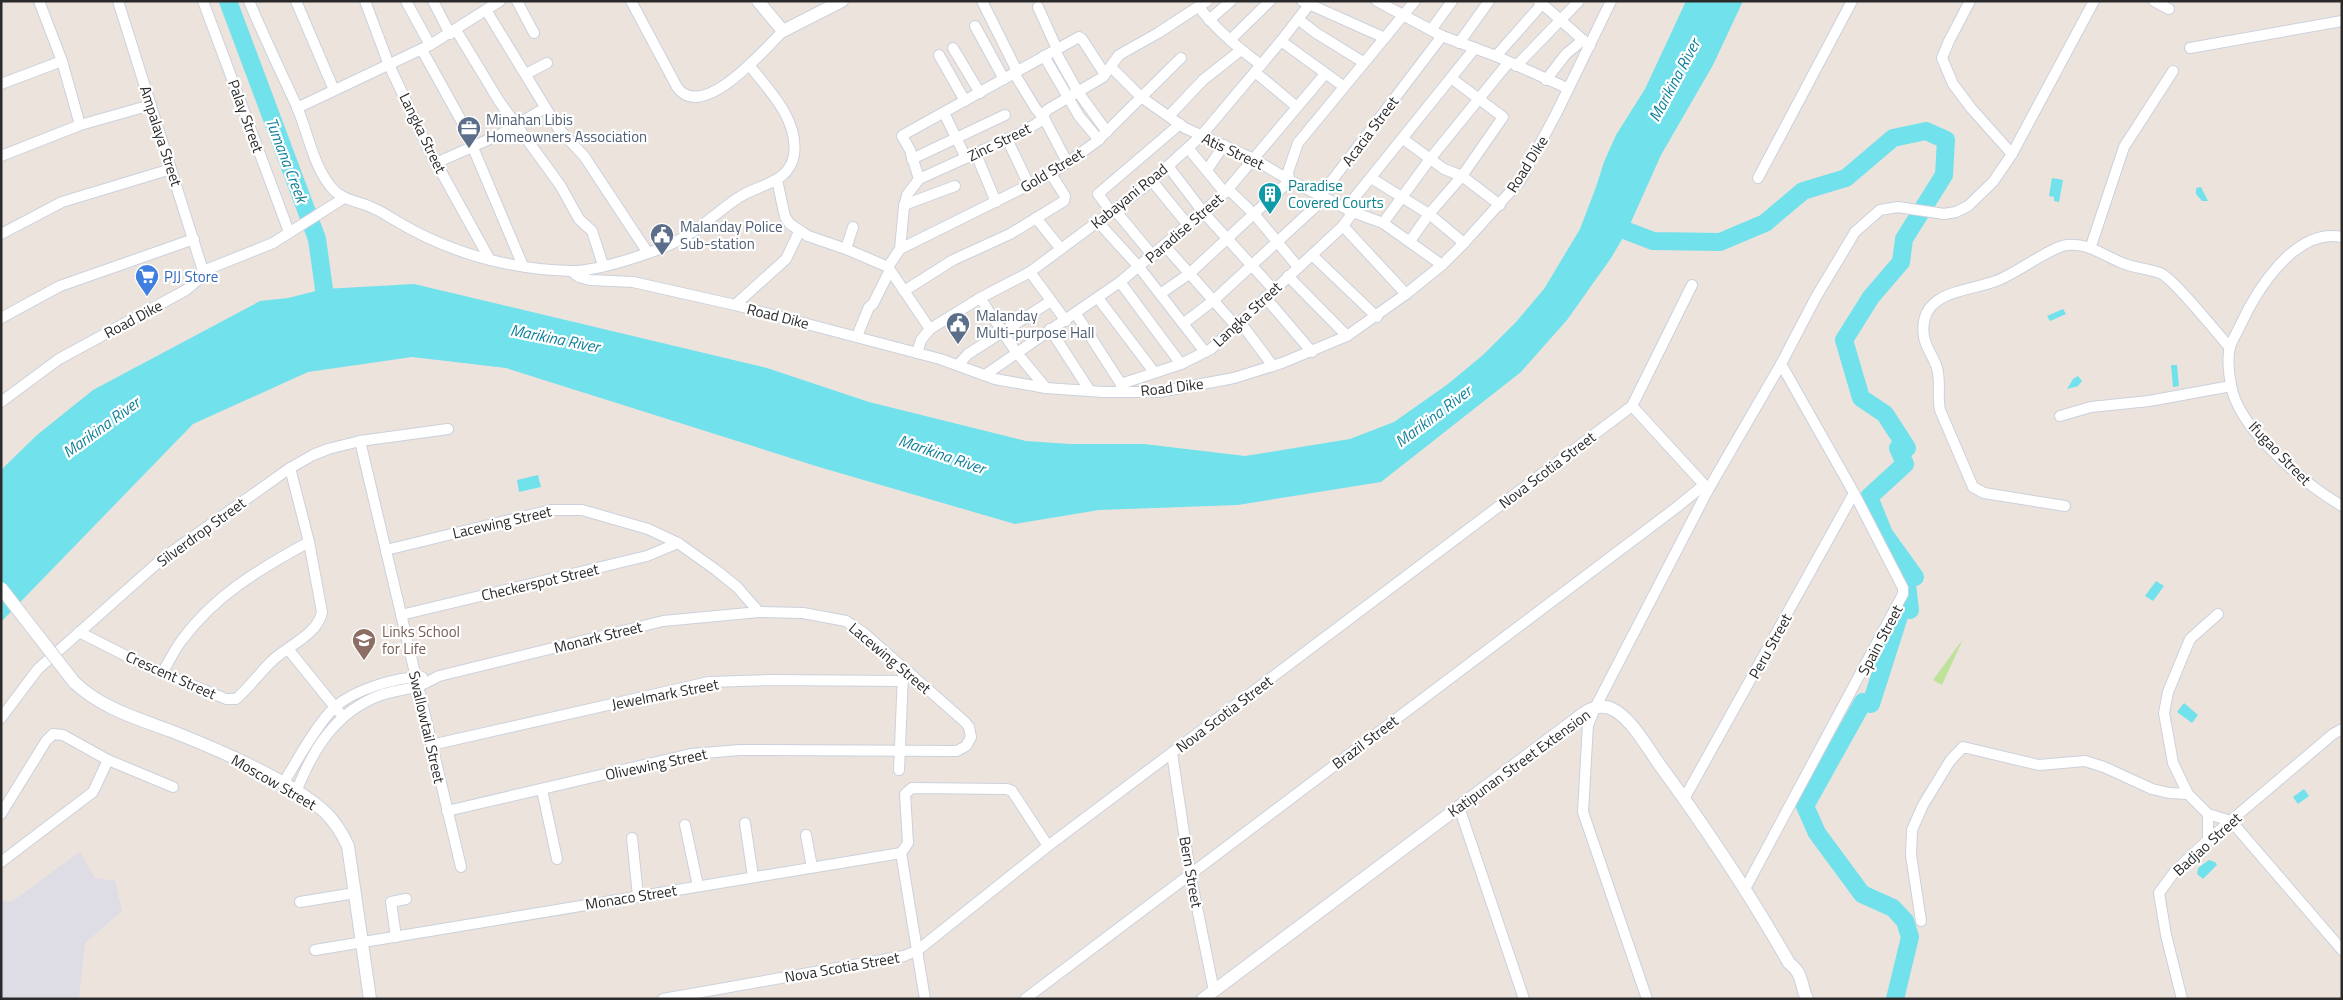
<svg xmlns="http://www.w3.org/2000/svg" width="2343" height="1000" viewBox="0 0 2343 1000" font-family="'Titillium Web',sans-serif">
<rect width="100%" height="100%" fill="#ece3dd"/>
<polygon fill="#dedde5" points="80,852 95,878 115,881 122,911 85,943 79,999 1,999 1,900 11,902"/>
<polygon fill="#bfe29a" points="1963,639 1942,685 1933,680"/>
<g fill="#71e1ec">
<polygon points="1686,1 1743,1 1713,65 1661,155 1627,231 1611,258 1567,320 1521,372 1381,482 1238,505 1099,510 1015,524 819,467 506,368 412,357 308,372 193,424 1,622 1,470 37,435 93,390 260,301 288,298 324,289 414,284 767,368 869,402 1026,441 1070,444 1144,444 1245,456 1350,439 1394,422 1448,384 1483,355 1516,322 1544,289 1580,229 1596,187 1604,162 1616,135 1645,89"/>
<polygon points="2052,178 2063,180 2059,202 2054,201 2054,197 2049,196"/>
<polygon points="2201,187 2208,201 2202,201 2196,194 2196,188"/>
<polygon points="2063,309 2066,314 2050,321 2047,316"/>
<polygon points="2171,365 2177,365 2179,386 2173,387"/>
<polygon points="2078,376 2082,381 2078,386 2067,389 2073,379"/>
<polygon points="538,475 541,487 519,492 517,480"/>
<polygon points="2156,581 2164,586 2153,601 2145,596"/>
<polygon points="2184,703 2198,715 2192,723 2177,712"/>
<polygon points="2304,789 2309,796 2298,804 2293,797"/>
<polygon points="2209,860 2215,862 2217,865 2203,879 2197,874 2198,868"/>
</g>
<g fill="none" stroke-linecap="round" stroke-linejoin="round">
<g stroke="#71e1ec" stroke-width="18">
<polyline points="228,1 317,239 324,289 331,310"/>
<polyline points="1609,219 1627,231 1653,241 1720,242 1765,223 1803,191 1846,178 1893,138 1926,131 1946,140 1944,175 1904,239 1901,262 1871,297 1844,340 1861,398 1885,414 1907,448 1898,448 1905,464 1869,497 1884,534 1915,577 1906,576 1910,610 1901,610 1871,704 1863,702 1805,806 1817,833 1862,894 1893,908 1905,921 1910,937 1895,999"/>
</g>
<g stroke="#cbd1dc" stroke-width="12">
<g id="minor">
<polyline points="39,1 62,61 80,125"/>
<polyline points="118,1 203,271"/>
<polyline points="203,1 289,232"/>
<path d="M249 1C264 37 281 72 297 107 308 133 313 165 331 187 342 201 360 201 375 209 381 211 387 216 393 219 447 252 507 269 570 271 596 272 657 252 681 239 702 228 718 211 738 198 758 184 789 184 794 155 799 120 769 90 749 65"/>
<polyline points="296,1 334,90"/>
<polyline points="365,1 389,65 428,148 490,260"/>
<polyline points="406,1 430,45"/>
<polyline points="433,1 450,34"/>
<polyline points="517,1 534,33"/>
<path d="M631 1 677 87C702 123 765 49 783 31"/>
<polyline points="982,1 1017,71"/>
<polyline points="1302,1 1385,38"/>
<polyline points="1377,1 1442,36 1496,56 1567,88"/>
<polyline points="1539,1 1583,40"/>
<polyline points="1970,1 1949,41 1942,58 1953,84 1971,108 2012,154"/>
<polyline points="2154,1 2169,9"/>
<polyline points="1038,7 1057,49"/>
<path d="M1199 7C1216 30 1238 48 1261 65"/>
<polyline points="486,10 558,128 584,156 648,253"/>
<polyline points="1298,19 1316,33 1363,62"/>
<polyline points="1209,20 1231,1"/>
<polyline points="975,26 1004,79"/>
<polyline points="456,30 499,101 560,185 579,219 592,231 603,265"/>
<polyline points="1431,30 1452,1"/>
<polyline points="1230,40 1270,1"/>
<polyline points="1281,41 1343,86"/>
<polyline points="1459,43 1489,1"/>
<polyline points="953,48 980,93"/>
<polyline points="2190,48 2342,21"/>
<polyline points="422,50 463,124 523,266"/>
<polyline points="1055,51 1078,92 1107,132"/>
<polyline points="939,55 965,101"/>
<polyline points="1044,56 1079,116 1099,140"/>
<polyline points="1496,56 1542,4"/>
<polyline points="1516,66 1579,1"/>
<polyline points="1111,67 1141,97 1185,128 1254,159 1289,180 1353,212 1383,223 1442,265"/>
<polyline points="1255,72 1297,107"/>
<polyline points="1014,73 1036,109 1044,118 1067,162"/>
<polyline points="526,74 547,63"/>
<polyline points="1546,80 1566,54 1583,40 1590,46"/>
<polyline points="1,84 62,61"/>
<polyline points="297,108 430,45 500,1"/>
<polyline points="944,113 966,158"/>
<polyline points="1169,116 1203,80 1241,50"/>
<polyline points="1007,139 1029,185"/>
<polyline points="1403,139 1444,169 1462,176 1500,205"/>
<polyline points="1188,148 1225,193"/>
<polyline points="976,154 996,202"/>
<polyline points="1,156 80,125 151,105"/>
<polyline points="912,159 1005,115"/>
<polyline points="436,163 501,134 545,108"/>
<polyline points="1168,166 1203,212 1273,289"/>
<polyline points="1207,170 1224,145"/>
<polyline points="1371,178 1429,214 1464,243"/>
<polyline points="1758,178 1852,1"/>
<polyline points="919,179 910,150 902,136 903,135 1079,37 1082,39 1104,73"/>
<polyline points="777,180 785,217 790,224 808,236 846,249 888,267 930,329"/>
<polyline points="1152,181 1188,225"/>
<polyline points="1228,189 1255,215 1298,267"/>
<polyline points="904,205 955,186"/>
<polyline points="1348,210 1351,202 1475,48"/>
<polyline points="1036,218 1061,249"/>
<polyline points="1098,222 1139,267 1205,352"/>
<polyline points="1383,223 1430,159 1508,63"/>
<polyline points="1343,226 1406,294"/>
<polyline points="1,234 62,202 171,169"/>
<path d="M2342 237C2295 227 2256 291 2240 326 2237 333 2232 340 2230 347 2227 357 2229 375 2231 385 2238 429 2305 484 2342 506"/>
<polyline points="1410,241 1429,214 1462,176 1503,117 1451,78"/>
<polyline points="1165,246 1236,326"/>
<polyline points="2091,246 2124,147 2173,71"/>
<polyline points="846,249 853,227"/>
<polyline points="900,249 1051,174 1096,142 1181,58"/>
<polyline points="1312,255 1377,317"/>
<polyline points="1153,256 1119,215 1109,209 1098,194 1180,124"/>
<polyline points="888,267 900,249 904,207 907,195 919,179 1021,133 1039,122 1047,110 1103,77 1119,55 1158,33 1207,1"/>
<polyline points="571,271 579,277 590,280 633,282 735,305 940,359 995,379 1046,388 1103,392 1159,392 1234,378 1282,363 1347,336 1406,294 1442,265 1464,243 1520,181 1556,114 1611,1"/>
<polyline points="1030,272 1066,321"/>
<polyline points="1288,276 1347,336"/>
<polyline points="1120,282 1181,364"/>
<polyline points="904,291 953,260 1010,234 1064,201 1065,196 1051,174"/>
<polyline points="1160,294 1189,274 1285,185 1289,180 1288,172 1298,143 1415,1"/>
<polyline points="1265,297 1312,352"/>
<polyline points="980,298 1016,352 1046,388"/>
<polyline points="1098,298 1154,372"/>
<polyline points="735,305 786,259 799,232"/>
<polyline points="1076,314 1121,384 1121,390"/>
<polyline points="1,318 60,286 194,239"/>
<polyline points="1240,322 1273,366"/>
<polyline points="1184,323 1214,300 1315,207 1321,195 1442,36"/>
<polyline points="1050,329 1090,391"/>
<polyline points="857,336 869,307 873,304 890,270"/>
<polyline points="917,353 921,340 930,329 980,298 1030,272 1147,185 1201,136 1281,41 1312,1"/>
<polyline points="958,365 968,354 1051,301"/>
<polyline points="985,375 1120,282 1203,212 1228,189 1325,74"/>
<polyline points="1121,384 1181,364 1211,349 1343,226 1353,212"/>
<polyline points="1,402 59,359 186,290 198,280 203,271 273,243 344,198"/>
<polyline points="1632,406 1708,489"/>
<polyline points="2060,416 2091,407 2149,401 2231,386"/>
<polyline points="360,441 461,867"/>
<path d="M2065 506 1984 493 1973 487 1940 410C1937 396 1941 382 1937 368 1934 358 1926 348 1924 337 1917 291 1966 292 1996 281 2016 274 2050 247 2067 245 2088 243 2101 254 2120 262 2132 268 2147 268 2160 273 2172 277 2218 334 2230 348"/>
<polyline points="386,550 551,510 582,510 648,529 678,543 716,570 737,587 759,612"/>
<polyline points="2218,614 2190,639 2168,692 2164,713 2173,763 2188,794 2208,814 2231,821 2342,950"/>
<polyline points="401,615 647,556 678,543"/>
<path d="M79 632 144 665 226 699H236C250 687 260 672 273 660 289 645 318 634 322 612L309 542 290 468"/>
<polyline points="288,649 339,712"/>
<path d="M162 673C169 662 174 650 182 640 215 595 261 568 309 542"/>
<polyline points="1,718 38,669 163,558 290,468 313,455 328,449 360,441 448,429"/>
<polyline points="431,745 709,682 771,680 903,681"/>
<polyline points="1172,753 1190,873 1214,991"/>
<polyline points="899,770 903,674"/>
<path d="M283 784C295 764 318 722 335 707 354 690 396 677 422 677"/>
<polyline points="542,790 557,859"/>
<path d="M296 792C313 749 336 711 381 695 392 691 404 690 415 687 423 685 431 680 439 676L663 621 759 612 803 613 846 621 865 634 965 722 969 727 971 737 966 746 957 751 740 750 691 754 447 811"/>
<polyline points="1684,799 1854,493"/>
<polyline points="1459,807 1524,999"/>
<polyline points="1,814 46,741 53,734 63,735 108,760 173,787"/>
<polyline points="745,823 753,877"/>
<polyline points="685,825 698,886"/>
<polyline points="806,835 812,867"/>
<polyline points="632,838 638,896"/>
<polyline points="2208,840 2208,814"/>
<polyline points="901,853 908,843 905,794 912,788 1007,789 1012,791 1048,846"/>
<polyline points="901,853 925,999"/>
<polyline points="1,862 93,792 108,760"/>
<polyline points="1745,889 1903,594 1903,588 1854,493 1781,364"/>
<polyline points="300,902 355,893"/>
<polyline points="1921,921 1911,855 1912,830 1923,805 1950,761 1963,747 2039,765 2085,761 2104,767 2152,789 2169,793 2188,794"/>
<polyline points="396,937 391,902 406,899"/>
<polyline points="315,950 901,853"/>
<polyline points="663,999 904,956 918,950 1048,846 1632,406 1692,285"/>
<polyline points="1025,999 1677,507 1704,485"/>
<polyline points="1647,999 1583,812 1587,741 1588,725 1595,708 1708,490 1781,364 1816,297 1855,232 1880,210 1898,207 1944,214 1956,212 1968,206 1993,182 2012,154 2094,1"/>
<polyline points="2182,999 2166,935 2159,893 2175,871 2208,840 2333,734 2342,729"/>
</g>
</g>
<g stroke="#cbd1dc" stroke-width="14">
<g id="tertiary">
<polyline points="758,1 783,31 842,1"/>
<path d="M74 682C101 708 136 718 171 731 217 749 288 779 325 812 335 822 342 833 348 846L370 999"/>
<path d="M1203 999 1584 713C1595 706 1605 704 1616 711 1634 723 1647 747 1659 764 1706 828 1750 894 1789 963 1804 974 1800 985 1807 999"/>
</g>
</g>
<use href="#minor" stroke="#fff" stroke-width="10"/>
<use href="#tertiary" stroke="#fff" stroke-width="12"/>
<g stroke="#cbd1dc" stroke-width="14" stroke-linecap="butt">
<polyline id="tertiary-bridge" points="1,588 74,682"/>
</g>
<use href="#tertiary-bridge" stroke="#fff" stroke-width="12"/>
</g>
<defs>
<g id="office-pin" transform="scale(1.25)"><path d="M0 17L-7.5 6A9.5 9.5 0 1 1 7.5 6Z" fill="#5c6f8a" stroke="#fff"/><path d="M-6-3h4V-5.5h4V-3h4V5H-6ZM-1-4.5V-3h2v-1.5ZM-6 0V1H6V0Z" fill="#fff"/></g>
<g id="building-pin" transform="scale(1.25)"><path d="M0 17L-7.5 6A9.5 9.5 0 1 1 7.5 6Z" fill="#0f9aa8" stroke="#fff"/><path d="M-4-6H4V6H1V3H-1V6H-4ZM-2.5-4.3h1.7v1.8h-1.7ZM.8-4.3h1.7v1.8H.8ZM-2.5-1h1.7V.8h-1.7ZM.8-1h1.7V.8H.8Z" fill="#fff"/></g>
<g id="civic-pin" transform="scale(1.25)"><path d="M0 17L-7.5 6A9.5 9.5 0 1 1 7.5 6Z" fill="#5c6f8a" stroke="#fff"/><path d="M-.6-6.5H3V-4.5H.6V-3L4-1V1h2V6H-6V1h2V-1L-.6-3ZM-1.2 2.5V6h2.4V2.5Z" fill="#fff"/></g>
<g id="supermarket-pin" transform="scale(1.25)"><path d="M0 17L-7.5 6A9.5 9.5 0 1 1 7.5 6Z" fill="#3f7fe0" stroke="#fff"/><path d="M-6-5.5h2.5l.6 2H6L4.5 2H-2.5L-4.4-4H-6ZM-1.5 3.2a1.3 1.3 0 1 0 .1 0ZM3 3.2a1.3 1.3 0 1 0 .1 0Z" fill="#fff"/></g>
<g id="school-pin" transform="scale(1.25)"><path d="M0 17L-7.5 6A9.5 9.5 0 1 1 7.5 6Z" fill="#8d6e63" stroke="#fff"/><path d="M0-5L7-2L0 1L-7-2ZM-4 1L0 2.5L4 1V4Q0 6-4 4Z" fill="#fff"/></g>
</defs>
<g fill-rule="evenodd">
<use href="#office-pin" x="469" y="128"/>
<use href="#building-pin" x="1270" y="194"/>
<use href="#civic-pin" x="662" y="235"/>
<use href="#supermarket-pin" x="147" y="276"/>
<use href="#civic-pin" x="958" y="324"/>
<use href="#school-pin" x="364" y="640"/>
</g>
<g text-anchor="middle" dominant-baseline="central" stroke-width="4.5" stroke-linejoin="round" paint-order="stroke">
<g font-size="15" fill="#2a2a2a" stroke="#fff">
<text transform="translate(246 116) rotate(70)">Palay Street</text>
<text transform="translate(1370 131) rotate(-53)">Acacia Street</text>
<text transform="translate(423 133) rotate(64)">Langka Street</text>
<text transform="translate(161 136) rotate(72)">Ampalaya Street</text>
<text transform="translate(999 142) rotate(-26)">Zinc Street</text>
<text transform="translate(1233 151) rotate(25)">Atis Street</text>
<text transform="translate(1527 164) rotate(-58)">Road Dike</text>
<text transform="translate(1052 170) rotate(-31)">Gold Street</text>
<text transform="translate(1129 196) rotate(-39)">Kabayani Road</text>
<text transform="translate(1184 228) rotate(-41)">Paradise Street</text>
<text transform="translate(1247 314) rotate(-43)">Langka Street</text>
<text transform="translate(778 316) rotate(14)">Road Dike</text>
<text transform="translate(133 319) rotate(-28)">Road Dike</text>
<text transform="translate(1172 387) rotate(-7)">Road Dike</text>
<text transform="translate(2280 453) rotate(46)">Ifugao Street</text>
<text transform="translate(1547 470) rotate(-37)">Nova Scotia Street</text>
<text transform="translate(502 522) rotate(-13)">Lacewing Street</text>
<text transform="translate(201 532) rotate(-36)">Silverdrop Street</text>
<text transform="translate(540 582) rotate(-13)">Checkerspot Street</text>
<text transform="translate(598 637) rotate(-14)">Monark Street</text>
<text transform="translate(1880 640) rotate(-62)">Spain Street</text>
<text transform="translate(1770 646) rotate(-61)">Peru Street</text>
<text transform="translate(890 658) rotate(40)">Lacewing Street</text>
<text transform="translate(171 675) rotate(24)">Crescent Street</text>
<text transform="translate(665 694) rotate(-11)">Jewelmark Street</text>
<text transform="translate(1224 714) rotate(-37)">Nova Scotia Street</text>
<text transform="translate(427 727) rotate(77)">Swallowtail Street</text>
<text transform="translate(1365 742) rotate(-37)">Brazil Street</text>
<text transform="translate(1519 763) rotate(-36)">Katipunan Street Extension</text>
<text transform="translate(656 764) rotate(-12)">Olivewing Street</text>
<text transform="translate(274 782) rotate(30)">Moscow Street</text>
<text transform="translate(2207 844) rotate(-42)">Badjao Street</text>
<text transform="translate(1191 872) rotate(80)">Bern Street</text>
<text transform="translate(631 897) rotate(-9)">Monaco Street</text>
<text transform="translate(842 967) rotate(-10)">Nova Scotia Street</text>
</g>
<g font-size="15" fill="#4e5e75" stroke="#fff" text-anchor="start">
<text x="486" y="119">Minahan Libis<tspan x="486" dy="17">Homeowners Association</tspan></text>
<text x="680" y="226">Malanday Police<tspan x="680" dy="17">Sub-station</tspan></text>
<text x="976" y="315">Malanday<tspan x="976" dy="17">Multi-purpose Hall</tspan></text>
</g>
<g font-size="15" fill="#0d838f" stroke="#fff" text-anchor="start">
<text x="1288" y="185">Paradise<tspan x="1288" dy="17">Covered Courts</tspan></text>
</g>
<g font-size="15" fill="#366cbe" stroke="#fff" text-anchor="start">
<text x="164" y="276">PJJ Store</text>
</g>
<g font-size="15" fill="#785e54" stroke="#fff" text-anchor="start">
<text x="382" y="631">Links School<tspan x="382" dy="17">for Life</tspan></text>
</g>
<g font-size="16" font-style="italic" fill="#108199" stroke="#fff">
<text transform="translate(1674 80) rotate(-62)">Marikina River</text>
<text transform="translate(287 160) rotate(69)">Tumana Creek</text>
<text transform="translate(555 338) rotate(11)">Marikina River</text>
<text transform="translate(1433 416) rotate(-37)">Marikina River</text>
<text transform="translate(101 427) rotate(-36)">Marikina River</text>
<text transform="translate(942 454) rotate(19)">Marikina River</text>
</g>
</g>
<rect width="2343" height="1000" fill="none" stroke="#2a2a2a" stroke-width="5"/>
</svg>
